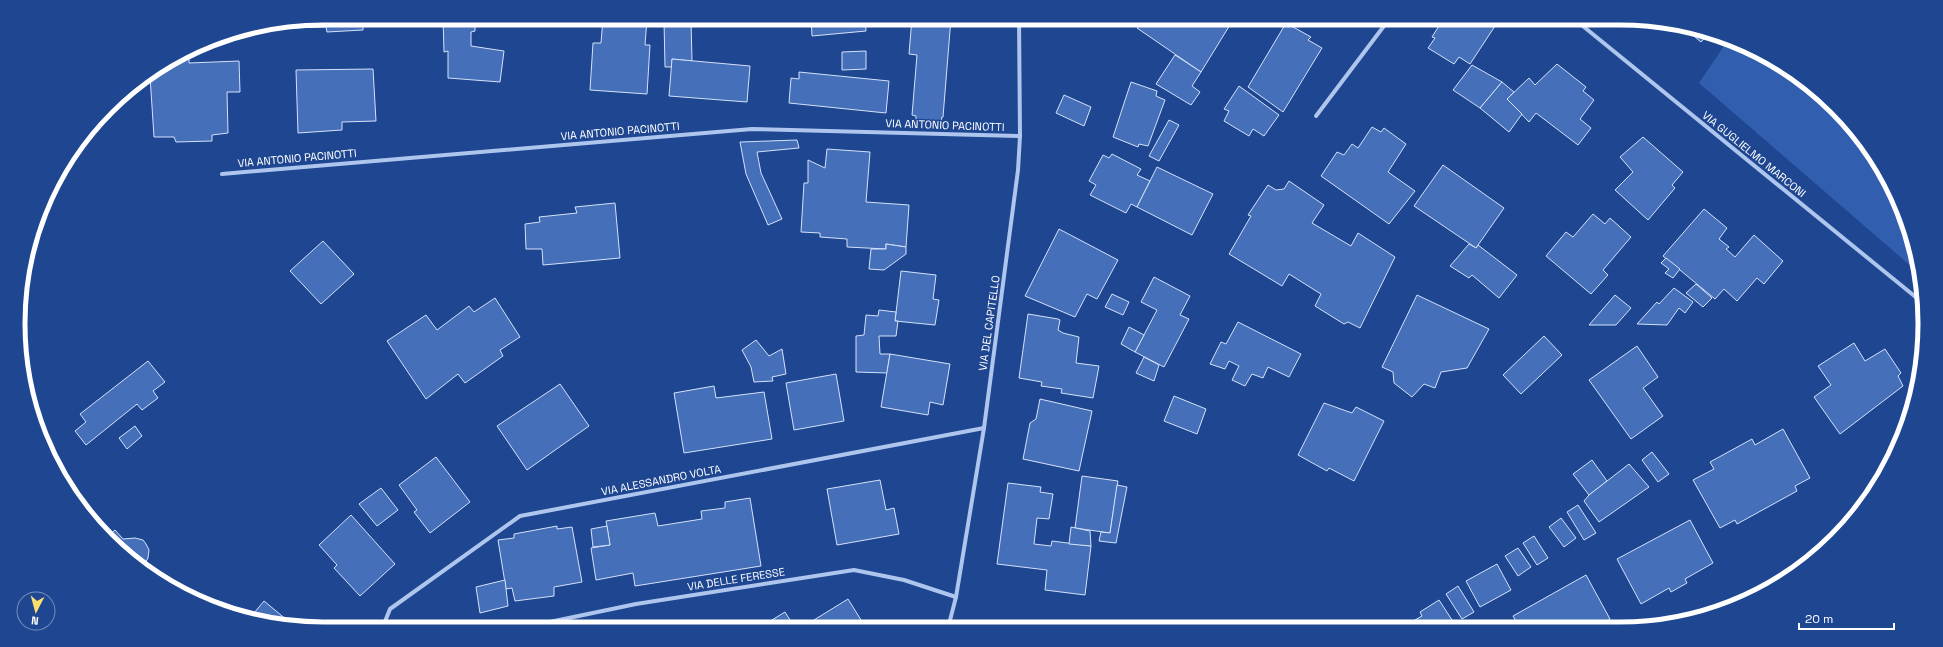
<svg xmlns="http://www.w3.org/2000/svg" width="1943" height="647" viewBox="0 0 1943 647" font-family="'Space Grotesk',sans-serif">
<rect width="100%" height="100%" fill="#1e4691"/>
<polygon fill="#315eaf" points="1728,40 1754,49 1805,81 1849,122 1884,171 1909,225 1920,274 1699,83"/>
<g fill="#466fb9" stroke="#d4e2fa">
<polygon points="324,18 363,18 363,30 327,32 326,27 289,28 289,21"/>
<polygon points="443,18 475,18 475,31 471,32 471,46 504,51 500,82 448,78 448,51 444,52"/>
<polygon points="603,18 647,19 645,45 650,45 647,94 590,90 593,43 601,43"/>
<polygon points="811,18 865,18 866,31 812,36"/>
<polygon points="912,18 951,18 943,117 942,117 941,122 916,120 916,116 912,115 917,55 909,54"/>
<polygon points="1135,18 1231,18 1233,20 1201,72 1137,28 1141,22"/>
<polygon points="1444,18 1490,18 1497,23 1470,64 1459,57 1454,64 1428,48 1435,38 1432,37"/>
<polygon points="664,21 691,21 692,61 672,59 672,67 665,67"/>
<polygon points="1286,23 1311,37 1308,40 1322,48 1283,112 1248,87"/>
<polygon points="1682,26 1698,28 1709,33 1701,42"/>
<polygon points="866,51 866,69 842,70 842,52"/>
<polygon points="189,52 189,63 239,61 240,92 227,92 228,133 212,135 212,141 176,142 174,137 154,137 150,76"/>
<polygon points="1175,55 1201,72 1192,86 1200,92 1191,105 1156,84"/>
<polygon points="672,59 750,66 747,102 669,96"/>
<polygon points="1557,64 1586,87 1583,91 1594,100 1580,119 1591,128 1578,145 1536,113 1529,122 1507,99 1529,78 1535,85"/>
<polygon points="1472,65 1502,82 1480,108 1453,90"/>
<polygon points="373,69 376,121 342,122 342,130 298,133 296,70"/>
<polygon points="799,72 889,81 886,113 789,103 791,78 799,79"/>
<polygon points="1131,82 1157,91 1156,96 1165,100 1148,146 1139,144 1138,147 1113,137"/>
<polygon points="1502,82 1514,92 1507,99 1522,114 1509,132 1480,108"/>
<polygon points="1239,86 1279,115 1264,136 1253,129 1249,136 1224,121 1229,111 1224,109"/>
<polygon points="1064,95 1091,107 1084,126 1056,113"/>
<polygon points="1169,120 1179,125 1159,161 1149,156"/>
<polygon points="1372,127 1381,132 1384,128 1406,144 1388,172 1415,191 1389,224 1321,176 1337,152 1344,155 1352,144 1358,148"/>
<polygon points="1643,137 1683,172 1672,185 1675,188 1648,220 1615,190 1633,172 1620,157"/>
<polygon points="797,140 799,148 757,152 761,173 782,219 768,225 746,174 740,142"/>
<polygon points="827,149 870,152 866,202 909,205 906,247 886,244 886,249 847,247 847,239 820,237 820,233 801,232 804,183 808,183 808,160 825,168"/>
<polygon points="1112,154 1141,169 1137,175 1150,181 1137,207 1131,204 1126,213 1090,195 1096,185 1089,181 1103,155 1109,158"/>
<polygon points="1443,165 1504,208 1476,248 1414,206"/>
<polygon points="1157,167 1213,194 1192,235 1137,207"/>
<polygon points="1289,181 1324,205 1312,223 1351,246 1358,233 1395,257 1360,328 1348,322 1344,324 1315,306 1321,294 1289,274 1282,286 1229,254 1251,216 1248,215 1268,185 1276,190 1284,189"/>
<polygon points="615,203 620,258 543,265 542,249 526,249 525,224 540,222 539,217 577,213 575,207"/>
<polygon points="1704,209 1727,228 1719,239 1729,247 1726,249 1735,257 1754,235 1783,261 1764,284 1757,278 1737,301 1724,289 1715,299 1663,256"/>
<polygon points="1593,214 1605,224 1610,218 1631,237 1603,270 1608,275 1591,294 1546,256 1566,232 1573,237"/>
<polygon points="1059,229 1118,260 1097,299 1087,294 1075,317 1025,296"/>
<polygon points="323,241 354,274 321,304 290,271"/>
<polygon points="886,244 906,247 906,254 884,270 869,269 871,249 886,249"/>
<polygon points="1469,244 1476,248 1478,245 1517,275 1499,298 1472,275 1469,278 1450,266"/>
<polygon points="1666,258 1680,269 1673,278 1665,273 1669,269 1661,263"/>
<polygon points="901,271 936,275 933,299 939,300 935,325 895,321"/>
<polygon points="1154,277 1190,296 1180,315 1189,319 1164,367 1135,352 1157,310 1141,302"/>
<polygon points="1696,284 1712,298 1703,307 1686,293"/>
<polygon points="1674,288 1693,302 1685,313 1679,308 1667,325 1637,324 1657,302 1659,304"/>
<polygon points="1112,294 1129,302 1123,315 1105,307"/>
<polygon points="1417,295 1489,329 1467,368 1441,372 1435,388 1424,384 1412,397 1394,383 1393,372 1382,367"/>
<polygon points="1615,295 1631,308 1616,325 1589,325"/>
<polygon points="495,298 520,337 500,350 503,356 465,383 458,374 426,399 387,341 426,315 437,330 469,306 474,312"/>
<polygon points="879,310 896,312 895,321 898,321 896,336 879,336 880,354 890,354 887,373 856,372 856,336 864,335 866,315 878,316"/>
<polygon points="1028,314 1058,319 1060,320 1058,330 1063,333 1079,337 1076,363 1099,366 1093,398 1061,393 1062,389 1041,386 1042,382 1019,378"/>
<polygon points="1238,322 1301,354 1289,377 1268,367 1263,378 1252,374 1245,386 1232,380 1239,366 1229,361 1225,369 1210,364 1221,342 1226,344"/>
<polygon points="1129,327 1144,335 1135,352 1121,344"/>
<polygon points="1544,336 1562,355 1521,394 1503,375"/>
<polygon points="756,340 769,356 782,349 786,374 772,377 773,381 754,382 751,367 742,350"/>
<polygon points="1854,343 1865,361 1885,349 1901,373 1898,376 1903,386 1840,434 1814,397 1831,385 1818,366"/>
<polygon points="1637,346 1658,377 1643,388 1663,416 1631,439 1589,380"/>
<polygon points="890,354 950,364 943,405 930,402 928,415 881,407"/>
<polygon points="1144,357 1159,365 1154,381 1136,373"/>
<polygon points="148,361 165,382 153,391 158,398 142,410 137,404 86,445 75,431 86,422 80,414"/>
<polygon points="836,374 844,421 794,430 786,383"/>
<polygon points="560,384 589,426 527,470 497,426"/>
<polygon points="714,386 716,398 764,392 772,439 684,453 674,393"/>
<polygon points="1174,396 1206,409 1197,434 1164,421"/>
<polygon points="1040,399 1092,411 1079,471 1023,459 1030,423 1036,419"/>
<polygon points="1324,403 1352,413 1356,407 1384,421 1354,481 1329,468 1327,471 1298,455"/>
<polygon points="135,426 142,436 127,449 119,438"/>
<polygon points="1783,429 1810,478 1795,486 1797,491 1737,524 1735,520 1720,528 1693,480 1714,469 1710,462 1752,439 1755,445"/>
<polygon points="1652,452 1669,474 1658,482 1642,460"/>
<polygon points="436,457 470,502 430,533 414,512 417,510 399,485"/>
<polygon points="1592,460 1607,481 1589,495 1573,474"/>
<polygon points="1629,464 1649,487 1599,522 1584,501 1589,495"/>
<polygon points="1082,476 1118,481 1110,533 1075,528"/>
<polygon points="880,480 886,510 894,508 899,534 837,545 827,489"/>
<polygon points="1008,483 1041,487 1040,492 1053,494 1049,519 1037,518 1034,544 1051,546 1052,541 1091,546 1085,595 1045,590 1047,570 997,564"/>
<polygon points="1117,485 1127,487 1116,543 1099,541 1101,532 1110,533"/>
<polygon points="381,488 398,510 377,526 359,504"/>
<polygon points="750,498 761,566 635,586 633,573 596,580 591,548 610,545 606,521 655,513 658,526 702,519 701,511 725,508 725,502"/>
<polygon points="1578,505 1596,533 1584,540 1567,512"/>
<polygon points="351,515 395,564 360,596 334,568 337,565 319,545"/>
<polygon points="1561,518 1576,538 1564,547 1549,527"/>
<polygon points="1690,520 1713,563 1685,579 1687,583 1671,592 1669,588 1641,604 1617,559"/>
<polygon points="557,526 557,529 572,527 582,582 554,587 554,596 515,601 512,588 506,589 498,540 514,538 514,534"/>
<polygon points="607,526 610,545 593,547 591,529"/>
<polygon points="1071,527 1090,531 1091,546 1069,544"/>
<polygon points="115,530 123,539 135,538 143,540 146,544 149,550 148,558 144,565 146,568 144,569 106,538"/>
<polygon points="1534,536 1548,558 1537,565 1523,543"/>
<polygon points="1518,548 1531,567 1518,576 1505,556"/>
<polygon points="1497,564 1511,590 1480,607 1466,581"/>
<polygon points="1586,575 1610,619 1597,627 1519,627 1513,616"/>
<polygon points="505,580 508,606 480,613 476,587"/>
<polygon points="1458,586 1474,612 1462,619 1446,594"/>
<polygon points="848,599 866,628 801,628"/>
<polygon points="1439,600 1454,623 1447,627 1408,627 1406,625 1422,616 1420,612"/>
<polygon points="264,601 293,625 249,619"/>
<polygon points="785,612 795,628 759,628"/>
</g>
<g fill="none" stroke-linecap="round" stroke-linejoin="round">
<g stroke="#aec5ee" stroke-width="4">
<polyline points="1573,18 1923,303"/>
<polyline points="1316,116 1390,18"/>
<polyline points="222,174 752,129 1020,136"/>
<polyline points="948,628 956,597 984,428 1018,170 1020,136 1019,18"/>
<polyline points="382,629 390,609 520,516 984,428"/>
<polyline points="516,629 636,604 854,570 904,580 956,597"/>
</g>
</g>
<g text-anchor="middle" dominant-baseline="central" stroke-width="3" stroke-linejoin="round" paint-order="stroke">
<g font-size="11" fill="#fff" stroke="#1e4691">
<text transform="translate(945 125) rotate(2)">VIA ANTONIO PACINOTTI</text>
<text transform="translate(620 131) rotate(-5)">VIA ANTONIO PACINOTTI</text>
<text transform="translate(1754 154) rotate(39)">VIA GUGLIELMO MARCONI</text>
<text transform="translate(297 158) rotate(-5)">VIA ANTONIO PACINOTTI</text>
<text transform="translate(989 323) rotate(-82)">VIA DEL CAPITELLO</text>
<text transform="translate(661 480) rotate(-11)">VIA ALESSANDRO VOLTA</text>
<text transform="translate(736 579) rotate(-9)">VIA DELLE FERESSE</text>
</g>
</g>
<path d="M0 0H1943V647H0ZM323 25H1620A298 298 0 0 1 1918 323V324A298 298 0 0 1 1620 622H323A298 298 0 0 1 25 324V323A298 298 0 0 1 323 25Z" fill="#1e4691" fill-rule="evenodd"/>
<path fill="none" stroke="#fff" stroke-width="5" d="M323 25H1620A298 298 0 0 1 1918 323V324A298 298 0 0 1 1620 622H323A298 298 0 0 1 25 324V323A298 298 0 0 1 323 25Z"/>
<g transform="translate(36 611) rotate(186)"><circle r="19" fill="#1e4691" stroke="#7890bd"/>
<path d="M0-3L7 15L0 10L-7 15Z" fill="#fce06e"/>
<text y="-6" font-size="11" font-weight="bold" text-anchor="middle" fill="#ffffff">N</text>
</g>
<path d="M1799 623v6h95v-6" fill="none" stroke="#ffffff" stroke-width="2"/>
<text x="1805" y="623" font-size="12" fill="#ffffff" stroke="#1e4691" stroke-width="3" paint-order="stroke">20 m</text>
</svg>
